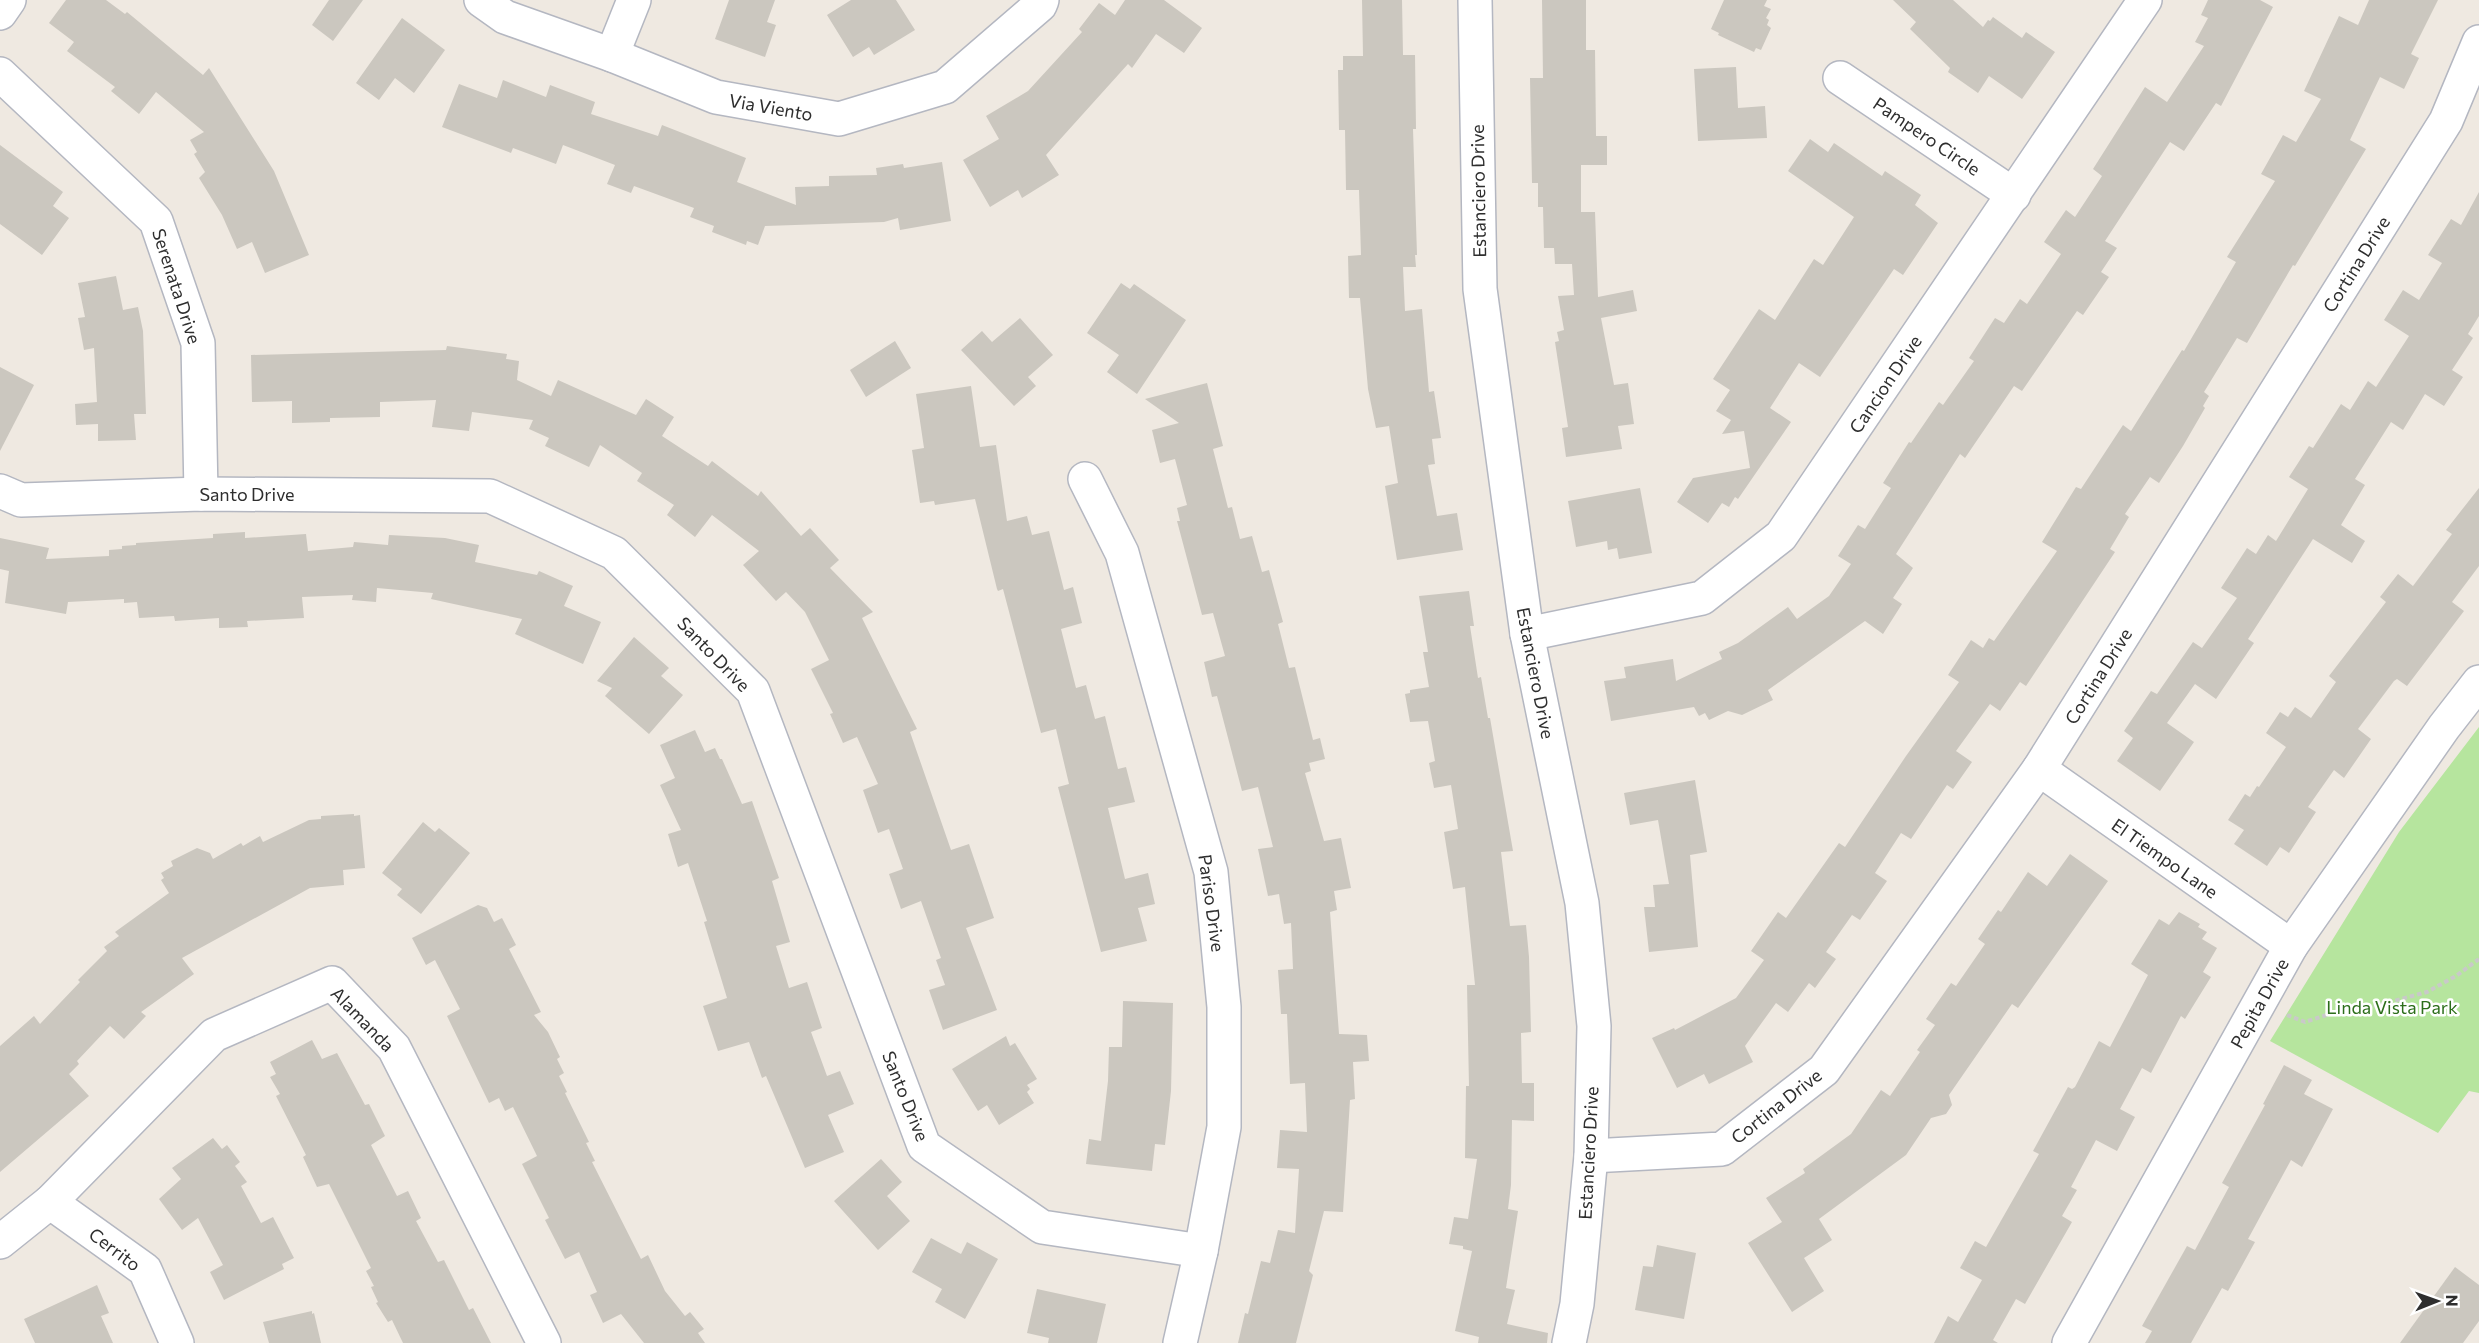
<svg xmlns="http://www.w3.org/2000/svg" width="2479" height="1343" viewBox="0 0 2479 1343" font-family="Commissioner,sans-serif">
<rect width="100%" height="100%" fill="#efe9e1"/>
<polygon fill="#b6e59e" points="2479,727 2479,1093 2469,1091 2438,1133 2270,1041 2399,832"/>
<g fill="#cbc7bf">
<polygon points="66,0 106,0 125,14 127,12 203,75 209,68 274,171 309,255 265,273 252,242 237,249 222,215 199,178 205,172 194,154 197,152 190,140 204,132 156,92 139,114 111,91 115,87 67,51 74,42 49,23"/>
<polygon points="329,0 363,0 333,41 312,25"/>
<polygon points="729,0 775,0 767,22 776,25 765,57 715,39"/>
<polygon points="851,0 896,0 915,30 874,55 869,47 853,57 827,15"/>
<polygon points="1125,0 1164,0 1202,28 1184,53 1156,34 1132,68 1128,64 1046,155 1059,175 1022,198 1018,190 990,207 963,160 999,139 986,116 1028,91 1082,32 1079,29 1099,3 1115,15"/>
<polygon points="1362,0 1402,0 1403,55 1415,55 1416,129 1413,129 1417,255 1415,255 1416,267 1403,267 1405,311 1422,309 1429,392 1434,391 1441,438 1432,439 1435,464 1428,465 1437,516 1457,513 1463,550 1397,560 1385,486 1398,483 1389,426 1376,428 1368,389 1360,298 1349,298 1348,256 1361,255 1359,190 1346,190 1345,130 1339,130 1338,70 1343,70 1343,56 1363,56"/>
<polygon points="1542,0 1586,0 1586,50 1595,50 1596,136 1607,136 1607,165 1581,165 1581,212 1595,212 1598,297 1633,290 1637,311 1601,318 1614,385 1628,383 1634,424 1618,426 1622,449 1566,457 1562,428 1568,427 1555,342 1559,341 1557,332 1564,330 1558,296 1574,295 1572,264 1555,264 1554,248 1544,248 1543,207 1538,207 1538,183 1532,183 1530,78 1543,78"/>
<polygon points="1724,0 1767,0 1764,6 1771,9 1766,18 1769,20 1767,25 1771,28 1761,50 1756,48 1754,52 1718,35 1719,33 1711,29"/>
<polygon points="1893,0 1953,0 1983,27 1988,20 1990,21 1993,17 2022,38 2026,32 2055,52 2022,99 1989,76 1978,93 1948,72 1950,68 1910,29 1916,22"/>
<polygon points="2208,0 2260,0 2273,7 2221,106 2216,103 2184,151 2170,142 2105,241 2117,248 2101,272 2109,277 2083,315 2077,311 2022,391 2014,386 1965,458 1960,454 1896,554 1913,568 1893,598 1902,604 1883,634 1865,621 1768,690 1773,700 1742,715 1728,711 1709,720 1705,713 1699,716 1694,707 1611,721 1604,681 1626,678 1624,667 1673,659 1676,681 1722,659 1719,652 1738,643 1788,607 1797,619 1829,596 1851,564 1838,556 1858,525 1865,529 1891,488 1883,483 1909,442 1911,443 1939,402 1943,405 1974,361 1969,358 1995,318 2004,323 2020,299 2027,304 2061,254 2044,242 2066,210 2075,217 2102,176 2093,169 2145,87 2167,102 2204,46 2195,42 2208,18 2201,15"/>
<polygon points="2369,0 2438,0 2411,54 2419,58 2404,89 2380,77 2350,140 2366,149 2295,266 2293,265 2247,343 2237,338 2204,392 2209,396 2203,406 2205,408 2183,446 2159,483 2150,477 2125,514 2129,517 2110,549 2115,552 2026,686 2020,682 2000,711 1990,704 1956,751 1972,762 1953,789 1947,785 1911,839 1901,833 1875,873 1887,881 1860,920 1852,915 1826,952 1836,959 1815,988 1809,983 1788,1012 1776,1003 1745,1046 1753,1062 1709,1084 1704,1074 1677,1088 1652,1038 1674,1028 1675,1030 1736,998 1764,960 1751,951 1778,912 1786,918 1839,843 1845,847 1906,756 1959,682 1948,675 1971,640 1983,648 1989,638 1994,641 2057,551 2042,542 2076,487 2081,489 2123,425 2131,431 2182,350 2184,351 2236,262 2227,257 2275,181 2261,174 2283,135 2296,142 2321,99 2304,91 2339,16 2358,25"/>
<polygon points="402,18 445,50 414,93 395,78 379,100 356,83"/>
<polygon points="1736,67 1738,108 1765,106 1767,138 1698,141 1694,69"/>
<polygon points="503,80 546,97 550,85 595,102 591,114 658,136 662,125 746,158 737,182 796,205 795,187 829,186 829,176 877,175 876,168 903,164 904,168 942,162 951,221 900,230 898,218 884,222 765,226 758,245 747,241 746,245 712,232 714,226 690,217 694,208 634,186 631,193 607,184 615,165 563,145 556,164 513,148 511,153 442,127 459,84 497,98"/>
<polygon points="1810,139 1828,152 1834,143 1882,176 1885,171 1921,195 1915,205 1938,223 1903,275 1894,269 1820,377 1799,363 1770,408 1791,422 1738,499 1735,497 1729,507 1722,503 1708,523 1677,502 1693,478 1750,468 1744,431 1722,434 1731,420 1716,411 1730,390 1713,379 1759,309 1775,320 1814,259 1823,265 1854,217 1788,171"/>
<polygon points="0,145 63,192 53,206 69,218 42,255 0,224"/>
<polygon points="2479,192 2479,316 2468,334 2473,338 2452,370 2463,377 2444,406 2425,394 2403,430 2391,422 2355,479 2365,485 2341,525 2365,541 2352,563 2313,539 2248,639 2254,643 2216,699 2195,684 2167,723 2194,742 2160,791 2117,761 2133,738 2124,731 2151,691 2157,694 2193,642 2202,648 2237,598 2221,588 2247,548 2256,554 2268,535 2276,541 2308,489 2289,477 2309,446 2313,448 2341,404 2350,410 2368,381 2376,387 2409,336 2384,320 2403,290 2419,300 2442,263 2428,255 2451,219 2461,225"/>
<polygon points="116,276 123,310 138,307 143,331 146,414 134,414 136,440 98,441 98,424 76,425 75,404 97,402 94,348 84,350 78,318 85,317 78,283"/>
<polygon points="1121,283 1130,289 1134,284 1186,320 1137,394 1107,372 1119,355 1087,333"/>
<polygon points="1020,318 1053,355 1028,377 1036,386 1014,406 961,350 982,331 992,342"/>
<polygon points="895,341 911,368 866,397 850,370"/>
<polygon points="447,346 507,354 506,359 519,361 517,380 551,396 558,380 636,415 646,399 674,417 662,436 708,466 712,461 758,496 761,491 801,536 810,528 839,560 830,568 873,612 862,618 917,729 910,732 951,850 969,844 994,918 966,928 997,1010 943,1030 929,990 945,985 936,960 941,958 921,901 901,909 889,874 903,869 889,829 878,833 863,790 878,784 857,737 843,743 830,714 833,713 811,669 829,660 805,612 786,592 776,601 743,565 759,551 712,515 695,537 667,515 674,505 637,481 642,473 600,445 589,467 545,446 549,438 529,429 533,420 472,412 469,431 432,427 436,400 380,402 380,417 330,418 330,422 292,423 292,401 252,402 251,355 446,350"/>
<polygon points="0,367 34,385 0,451"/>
<polygon points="1207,383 1223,446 1213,449 1228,508 1232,507 1240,539 1252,536 1262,572 1269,570 1283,622 1278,624 1289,668 1295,667 1313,740 1320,738 1325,759 1309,763 1311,771 1305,773 1324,841 1341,838 1351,888 1334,891 1337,910 1330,912 1339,1034 1367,1035 1369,1061 1353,1062 1355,1099 1350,1100 1343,1212 1324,1211 1309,1271 1313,1275 1296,1343 1238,1343 1245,1313 1248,1314 1261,1261 1270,1263 1278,1230 1295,1233 1299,1169 1277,1168 1280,1130 1307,1132 1305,1083 1290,1084 1287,1014 1281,1014 1278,970 1293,969 1291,923 1284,924 1279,894 1268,896 1258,849 1273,847 1258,787 1242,791 1217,696 1212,697 1204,662 1225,656 1213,613 1202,615 1177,521 1180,521 1177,508 1187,505 1175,459 1160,463 1152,430 1179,423 1145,399"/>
<polygon points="971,386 980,447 996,445 1007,521 1027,516 1032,535 1049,531 1064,590 1073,587 1082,623 1061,629 1076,688 1086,685 1095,719 1105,716 1118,769 1126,767 1135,802 1108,808 1125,879 1148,873 1155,904 1138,908 1147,941 1101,952 1058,787 1069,784 1056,729 1041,733 1003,589 998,591 997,589 975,499 935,505 934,501 920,503 912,450 924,448 916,394"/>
<polygon points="1640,488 1652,553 1619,559 1617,548 1608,550 1607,541 1576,547 1568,501"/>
<polygon points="2479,488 2479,566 2452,602 2464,611 2407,686 2397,679 2394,681 2358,729 2371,739 2344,778 2334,770 2308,807 2316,812 2289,853 2280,847 2267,866 2234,844 2244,830 2228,820 2245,794 2250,797 2257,786 2259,787 2286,747 2266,733 2280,712 2288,717 2295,707 2311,718 2336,682 2329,676 2386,602 2380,597 2398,574 2413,586 2452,534 2446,530"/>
<polygon points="245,532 245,538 306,534 308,551 353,547 354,542 388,545 389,535 445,538 479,545 475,562 537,575 539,571 573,586 564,606 601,622 583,664 515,634 522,619 431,599 433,593 377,588 376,602 352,600 353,595 302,597 304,618 247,621 248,627 219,628 219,618 175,621 174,616 139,618 137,602 124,603 124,599 68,602 66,614 5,603 9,571 0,569 0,538 49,548 46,559 109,556 109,550 122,549 122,546 136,545 136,543 213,538 213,534"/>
<polygon points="1469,591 1474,626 1470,626 1478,678 1481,677 1488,718 1490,718 1513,851 1501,852 1510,926 1526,925 1529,957 1531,1032 1521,1033 1522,1083 1534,1083 1534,1121 1512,1120 1511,1185 1508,1209 1518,1211 1506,1288 1515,1290 1507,1324 1548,1333 1547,1343 1478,1343 1479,1337 1455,1331 1472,1251 1463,1249 1463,1246 1449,1244 1454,1217 1468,1219 1477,1159 1465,1158 1466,1086 1469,1086 1467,985 1475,985 1465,887 1453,889 1444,832 1458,829 1451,785 1434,788 1429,763 1435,761 1428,721 1410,722 1405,694 1410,693 1410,690 1429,687 1423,652 1428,652 1419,596"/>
<polygon points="634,637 669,668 661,676 683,695 649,734 605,696 612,688 597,681"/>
<polygon points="695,730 705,752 715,748 720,759 722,759 742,804 752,801 779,878 772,881 790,942 776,946 789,988 807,982 822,1028 811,1032 827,1076 840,1071 854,1104 828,1115 844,1152 805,1168 766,1076 762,1078 749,1042 718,1051 703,1006 727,998 704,922 707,921 688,863 678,867 668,834 681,830 660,785 675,778 660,745"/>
<polygon points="1695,780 1707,852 1690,855 1698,947 1649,952 1644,907 1655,907 1653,885 1669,884 1658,820 1630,825 1624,793"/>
<polygon points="354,814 354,816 360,815 365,868 343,870 344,885 310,888 182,958 194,974 141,1012 146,1016 124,1039 110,1026 77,1061 79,1064 69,1074 89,1096 0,1172 0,1046 34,1016 40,1024 80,982 78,980 107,951 104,947 119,936 115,932 169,893 161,880 164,878 161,873 173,866 171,861 197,848 210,853 213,859 241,843 243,846 260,836 263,842 309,820 321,819 321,816"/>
<polygon points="423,822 435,832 439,828 470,853 421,914 397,895 402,889 382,873"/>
<polygon points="2070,854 2108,881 2018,1008 2012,1004 1949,1095 1952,1105 1946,1114 1931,1118 1906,1155 1819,1219 1832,1240 1804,1258 1824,1291 1792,1312 1748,1243 1782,1222 1766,1198 1805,1173 1803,1169 1851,1134 1881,1090 1890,1096 1920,1052 1917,1050 1935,1025 1926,1019 1951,983 1956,986 1985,944 1978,939 1998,910 2001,912 2028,872 2047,886"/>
<polygon points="478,905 487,908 494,922 502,918 516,945 509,949 541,1012 534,1015 548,1032 560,1057 557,1059 564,1073 559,1076 567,1092 565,1093 589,1142 586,1143 595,1161 592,1162 641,1259 648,1255 665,1291 685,1316 690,1312 704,1329 698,1333 705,1343 644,1343 621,1314 603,1323 590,1295 597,1292 579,1252 565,1259 545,1220 549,1218 522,1164 537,1156 513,1107 505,1111 499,1098 489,1103 447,1016 460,1009 435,960 426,965 412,938"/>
<polygon points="2179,912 2200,924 2198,927 2207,932 2202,939 2217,948 2203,972 2211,977 2185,1019 2181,1016 2151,1073 2142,1068 2120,1109 2135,1117 2117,1151 2096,1140 2071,1187 2077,1190 2062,1216 2072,1222 2025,1304 2016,1299 1993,1340 1998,1343 1934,1343 1948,1316 1958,1322 1982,1280 1960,1268 1975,1241 1986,1247 2039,1154 2033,1151 2068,1087 2072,1089 2075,1087 2099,1041 2110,1047 2148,975 2131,964 2159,919 2169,925"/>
<polygon points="1123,1001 1173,1003 1171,1091 1165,1145 1155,1144 1152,1171 1086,1164 1089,1139 1101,1141 1108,1081 1109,1047 1122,1047"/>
<polygon points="1006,1036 1010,1046 1015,1043 1037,1079 1027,1085 1030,1089 1027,1092 1034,1103 999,1125 987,1105 978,1111 952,1069"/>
<polygon points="312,1040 322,1059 337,1053 365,1105 369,1104 385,1136 371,1145 397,1196 408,1191 421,1218 416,1221 438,1262 444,1260 469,1310 473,1308 491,1343 403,1343 392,1320 388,1322 376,1303 378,1302 371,1287 374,1286 366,1271 371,1268 329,1184 317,1187 303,1157 306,1155 276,1096 280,1094 270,1077 276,1074 270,1062"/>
<polygon points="2284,1065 2312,1080 2304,1094 2333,1109 2302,1167 2291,1160 2248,1239 2255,1242 2228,1291 2222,1288 2191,1343 2145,1343 2152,1331 2142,1326 2187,1246 2195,1250 2229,1187 2222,1183 2265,1105 2263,1104"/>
<polygon points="213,1138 222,1149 227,1145 240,1162 235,1166 247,1182 241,1186 261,1223 273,1217 294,1258 282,1264 284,1269 224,1300 210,1272 223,1265 198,1218 182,1230 159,1199 181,1179 172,1168"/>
<polygon points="881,1159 902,1182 887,1196 910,1221 878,1250 834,1201"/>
<polygon points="931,1238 961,1254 967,1242 998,1259 965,1319 935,1302 942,1289 912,1272"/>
<polygon points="1657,1245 1696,1253 1684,1319 1635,1310 1643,1266 1653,1267"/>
<polygon points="2455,1267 2479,1285 2479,1321 2463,1343 2400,1343"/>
<polygon points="97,1285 109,1313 101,1316 113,1343 35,1343 24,1319"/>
<polygon points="1037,1289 1106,1304 1097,1343 1048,1343 1049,1338 1027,1333"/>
<polygon points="312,1311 312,1314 314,1313 321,1343 269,1343 263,1322"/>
</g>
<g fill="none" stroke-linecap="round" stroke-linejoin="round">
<g stroke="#b4b7c1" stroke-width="36">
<g id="minor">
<polyline points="481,0 505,17 612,55 716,97 839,119 945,87 1040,5 1042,0"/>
<polyline points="0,13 9,0"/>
<polyline points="612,55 634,0"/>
<polyline points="0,74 156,221 198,343 201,494"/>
<polyline points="1840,78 2014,195"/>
<polyline points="1085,479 1122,553 1211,872 1224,1007 1224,1127 1201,1251 1180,1343"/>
<polyline points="0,491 21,500 201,494 490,496 614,553 753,691 924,1146 1042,1227 1201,1251"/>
<polyline points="1527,634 1702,598 1781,536 2145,0"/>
<polyline points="2039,769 2291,946"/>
<polyline points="1591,1156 1722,1149 1824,1070 2039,769 2446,121 2479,42"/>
<polyline points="50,1202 145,1270 177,1343"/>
<polyline points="0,1242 50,1202 214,1035 332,983 394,1048 544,1343"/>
<polyline points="2069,1343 2291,946 2444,727 2479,682"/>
</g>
</g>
<g stroke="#b4b7c1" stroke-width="36">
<polyline id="tertiary" points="1475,0 1480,289 1527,634 1582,903 1594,1026 1591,1156 1577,1304 1569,1343"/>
</g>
<polyline stroke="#c9c9c9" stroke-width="4" stroke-dasharray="4.5 3" stroke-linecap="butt" points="2287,1015 2305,1022 2342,1010 2379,1005 2427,992 2456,976 2479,959"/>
<use href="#minor" stroke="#fff" stroke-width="33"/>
<use href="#tertiary" stroke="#fff" stroke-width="33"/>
</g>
<g text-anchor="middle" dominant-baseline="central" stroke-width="5" stroke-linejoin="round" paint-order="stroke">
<g font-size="18" fill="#2e2e2e" stroke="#fff">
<text transform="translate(771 107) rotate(10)">Via Viento</text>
<text transform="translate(1927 136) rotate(34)">Pampero Circle</text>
<text transform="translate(1478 191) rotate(-91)">Estanciero Drive</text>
<text transform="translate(2356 264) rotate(-58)">Cortina Drive</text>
<text transform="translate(177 286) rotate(72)">Serenata Drive</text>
<text transform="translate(1885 384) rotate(-56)">Cancion Drive</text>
<text x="247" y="494">Santo Drive</text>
<text transform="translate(714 654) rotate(46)">Santo Drive</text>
<text transform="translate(1536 673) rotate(79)">Estanciero Drive</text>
<text transform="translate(2098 676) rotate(-58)">Cortina Drive</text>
<text transform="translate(2165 858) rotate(35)">El Tiempo Lane</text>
<text transform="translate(1212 903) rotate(82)">Pariso Drive</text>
<text transform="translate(2259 1003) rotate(-61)">Pepita Drive</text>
<text transform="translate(363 1019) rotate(46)">Alamanda</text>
<text transform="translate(906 1096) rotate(68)">Santo Drive</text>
<text transform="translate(1776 1106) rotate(-38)">Cortina Drive</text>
<text transform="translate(1588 1153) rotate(-87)">Estanciero Drive</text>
<text transform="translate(115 1249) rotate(37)">Cerrito</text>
</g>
<g font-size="18" fill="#2c6e1b" stroke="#fff">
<text x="2392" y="1007">Linda Vista Park</text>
</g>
</g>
<g transform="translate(2437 1301) rotate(89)" stroke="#ffffff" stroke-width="4.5" paint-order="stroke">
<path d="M0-4.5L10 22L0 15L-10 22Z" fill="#2e2e2e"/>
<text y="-9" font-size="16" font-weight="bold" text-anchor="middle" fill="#2e2e2e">N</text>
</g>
</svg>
